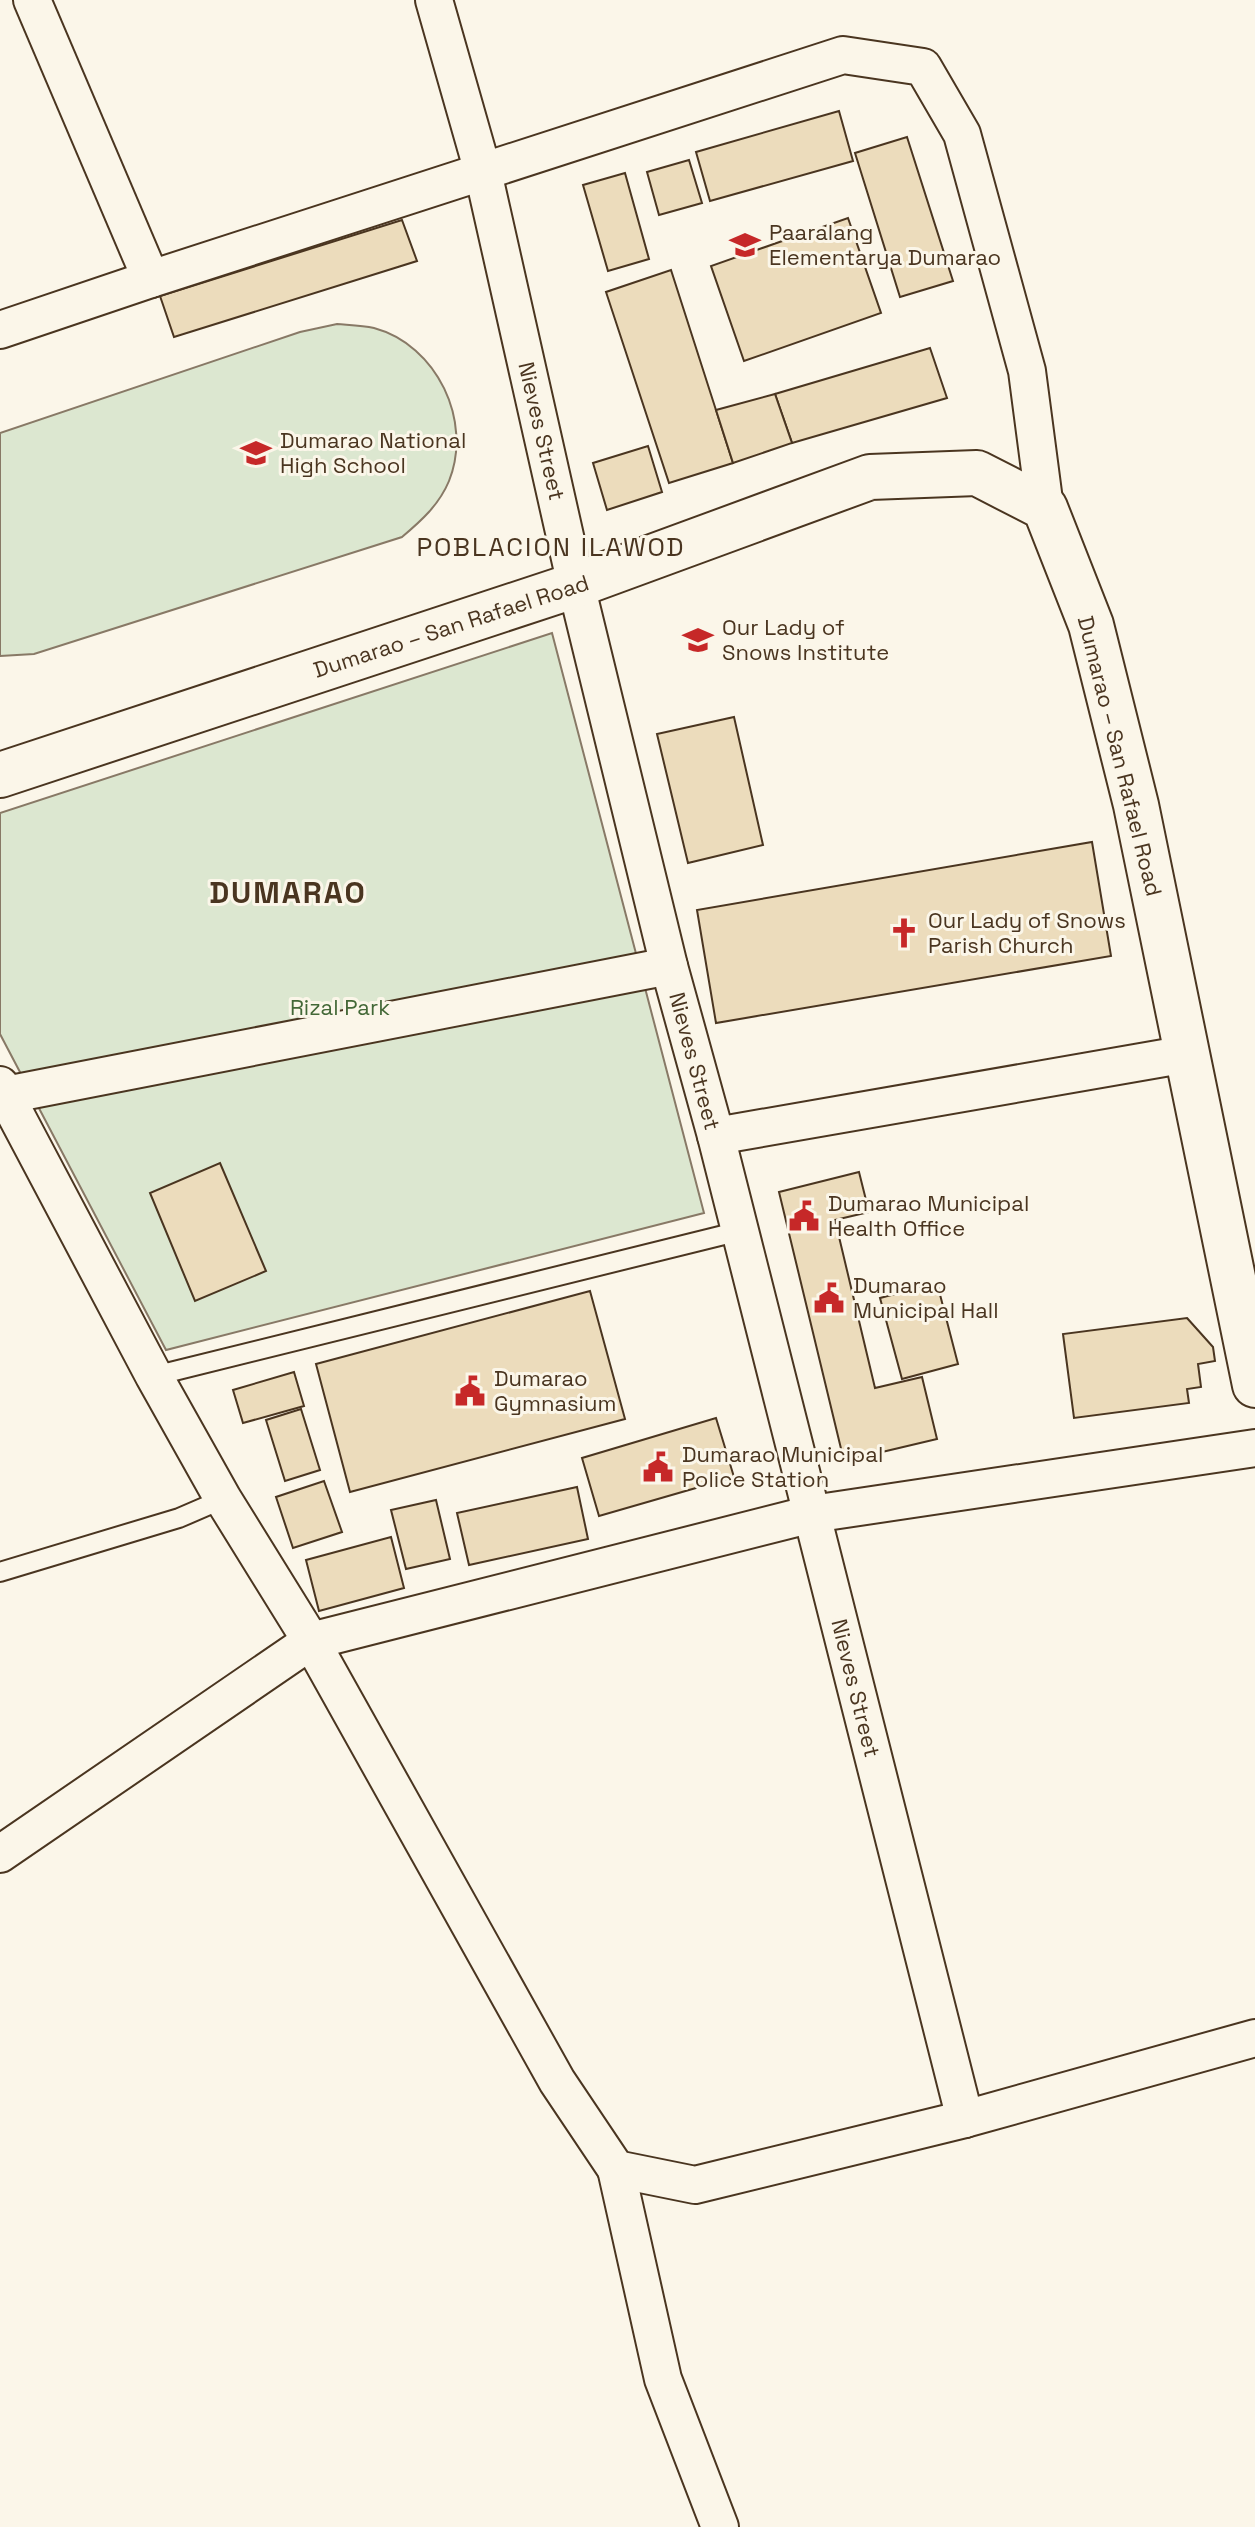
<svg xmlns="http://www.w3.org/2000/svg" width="1255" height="2527" viewBox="0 0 1255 2527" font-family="'Space Grotesk',sans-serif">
<rect width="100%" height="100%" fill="#fbf6e9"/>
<g fill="#dce7d0" stroke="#887966" stroke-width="2">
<path d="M337 324C349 325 362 325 374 328 437 345 473 421 449 481 439 505 421 521 402 537L34 654 0 656V433L300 332Z"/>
<polygon points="552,633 704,1213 166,1350 0,1034 0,813"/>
</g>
<g fill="#ecdcbc" stroke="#4a3520" stroke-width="2">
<polygon points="839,111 853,161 710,201 696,152"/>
<polygon points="907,137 953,281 900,297 855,153"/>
<polygon points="689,160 702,203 659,215 647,172"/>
<polygon points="625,173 649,259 608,271 583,185"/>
<polygon points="848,218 881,313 744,361 711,266"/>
<polygon points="402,220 417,261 174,337 160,296"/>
<polygon points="671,270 733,463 669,483 606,292"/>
<polygon points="930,348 947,398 792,443 775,394"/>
<polygon points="775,394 792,443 733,463 716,410"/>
<polygon points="648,446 662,492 607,510 593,463"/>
<polygon points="734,717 763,845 688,863 657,734"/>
<polygon points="1092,842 1111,956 716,1023 697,910"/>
<polygon points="220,1163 266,1271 195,1301 150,1193"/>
<polygon points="859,1172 869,1212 835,1220 875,1388 922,1377 937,1439 844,1461 779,1192"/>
<polygon points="937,1283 958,1364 902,1379 880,1298"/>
<polygon points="590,1291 625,1419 350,1492 316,1364"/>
<polygon points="1187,1318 1213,1347 1215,1361 1198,1364 1201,1387 1187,1389 1189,1403 1074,1418 1063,1334"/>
<polygon points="294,1372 304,1406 243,1423 233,1390"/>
<polygon points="301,1409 320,1470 285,1481 266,1420"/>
<polygon points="716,1418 734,1477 599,1516 582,1458"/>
<polygon points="324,1481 342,1532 293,1548 276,1497"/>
<polygon points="577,1487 588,1539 469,1565 457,1513"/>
<polygon points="436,1500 450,1559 406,1569 391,1510"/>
<polygon points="391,1537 404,1588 319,1611 306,1560"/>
</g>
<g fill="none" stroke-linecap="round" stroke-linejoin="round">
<g stroke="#4a3520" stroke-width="22">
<g id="lane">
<polyline points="154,1376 740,1231"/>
<polyline points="0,1572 179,1518 223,1499"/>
</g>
</g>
<g stroke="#4a3520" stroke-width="40">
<g id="street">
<polyline points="32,0 151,279"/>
<polyline points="434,0 483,172 576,585 669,966 716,1136 965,2119"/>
<polyline points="0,330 151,279 843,55 923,67 962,134 1027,371 1045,508"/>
<polyline points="0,1085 154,1376 223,1499 311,1641 557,2081 616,2169 695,2185 965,2119 1255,2038"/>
<polyline points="6,1095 669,966"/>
<polyline points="716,1136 1187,1054"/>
<polyline points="0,1854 311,1641 812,1514 1255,1448"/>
<polyline points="616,2169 663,2379 720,2527"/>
</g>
</g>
<g stroke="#4a3520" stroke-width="48">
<polyline id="secondary" points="0,775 576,585 870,477 977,473 1045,508 1091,625 1136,805 1255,1385"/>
</g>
<use href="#lane" stroke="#fbf6e9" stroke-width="18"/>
<use href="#street" stroke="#fbf6e9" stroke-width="36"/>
<use href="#secondary" stroke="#fbf6e9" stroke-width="44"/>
</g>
<defs>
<g id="school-bare" transform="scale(2.4)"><path d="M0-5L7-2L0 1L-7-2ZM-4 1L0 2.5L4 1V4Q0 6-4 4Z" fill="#c62828" stroke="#fbf6e9" stroke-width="2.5" paint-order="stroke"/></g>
<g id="church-bare" transform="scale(2.4)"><path d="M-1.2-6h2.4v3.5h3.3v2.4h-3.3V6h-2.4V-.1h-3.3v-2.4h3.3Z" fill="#c62828" stroke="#fbf6e9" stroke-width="2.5" paint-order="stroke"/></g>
<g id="civic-bare" transform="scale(2.4)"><path d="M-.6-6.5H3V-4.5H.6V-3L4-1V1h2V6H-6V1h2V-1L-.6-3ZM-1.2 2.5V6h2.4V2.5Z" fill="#c62828" stroke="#fbf6e9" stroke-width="2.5" paint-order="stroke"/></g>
</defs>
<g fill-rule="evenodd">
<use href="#school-bare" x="745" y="245"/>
<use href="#school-bare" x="256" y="453"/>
<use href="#school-bare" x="698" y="640"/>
<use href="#church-bare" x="904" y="933"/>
<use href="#civic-bare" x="804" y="1216"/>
<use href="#civic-bare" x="829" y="1298"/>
<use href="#civic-bare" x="470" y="1391"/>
<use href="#civic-bare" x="658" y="1467"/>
</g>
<g text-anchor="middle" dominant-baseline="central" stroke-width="6" stroke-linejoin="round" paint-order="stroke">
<g font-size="22" fill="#4a3520" stroke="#fbf6e9" text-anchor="start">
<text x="769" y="232">Paaralang<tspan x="769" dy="25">Elementarya Dumarao</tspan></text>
<text x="280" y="440">Dumarao National<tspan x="280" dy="25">High School</tspan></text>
<text x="722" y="627">Our Lady of<tspan x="722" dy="25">Snows Institute</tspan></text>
<text x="928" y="920">Our Lady of Snows<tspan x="928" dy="25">Parish Church</tspan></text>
<text x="828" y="1203">Dumarao Municipal<tspan x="828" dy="25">Health Office</tspan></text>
<text x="853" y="1285">Dumarao<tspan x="853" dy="25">Municipal Hall</tspan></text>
<text x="494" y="1378">Dumarao<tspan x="494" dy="25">Gymnasium</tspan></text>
<text x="682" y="1454">Dumarao Municipal<tspan x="682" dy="25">Police Station</tspan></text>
</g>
<g font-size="22" fill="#4a3520" stroke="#fbf6e9">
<text transform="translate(542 431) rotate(77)">Nieves Street</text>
<text transform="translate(451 626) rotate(-18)">Dumarao – San Rafael Road</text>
<text transform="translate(1120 756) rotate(76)">Dumarao – San Rafael Road</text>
<text transform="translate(695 1061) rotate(75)">Nieves Street</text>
<text transform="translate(856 1688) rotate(76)">Nieves Street</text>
</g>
<g font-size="22" fill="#436837" stroke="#fbf6e9">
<text x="340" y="1007">Rizal Park</text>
</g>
<g font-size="26" letter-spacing="2" fill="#4a3520" stroke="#fbf6e9">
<text x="551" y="547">POBLACION ILAWOD</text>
</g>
<g font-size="30" font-weight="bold" letter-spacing="2" fill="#4a3520" stroke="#fbf6e9">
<text x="288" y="892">DUMARAO</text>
</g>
</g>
</svg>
